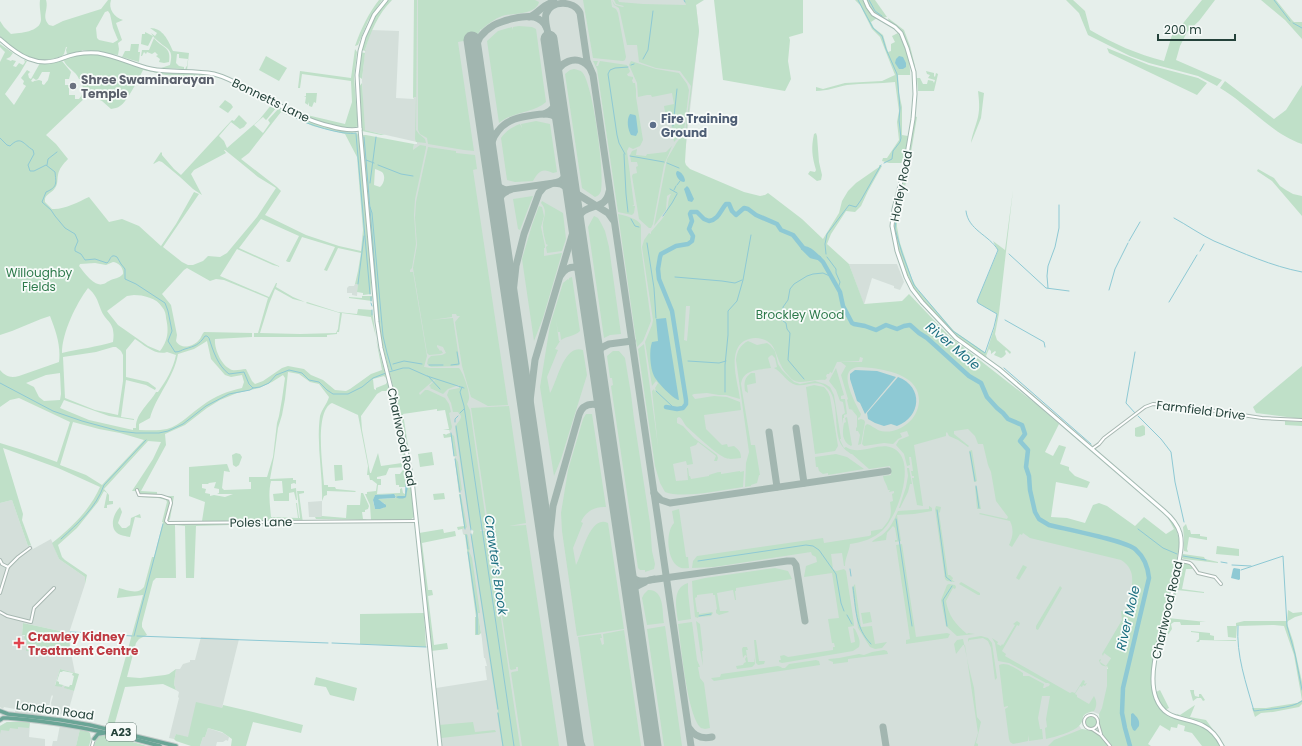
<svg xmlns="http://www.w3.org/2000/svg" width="1302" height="746" viewBox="0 0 1302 746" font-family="Poppins,sans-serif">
<rect width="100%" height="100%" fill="#e6efeb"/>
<g fill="#d4dfda">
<polygon points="414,0 684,0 687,5 696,5 699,31 686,145 681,170 828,328 988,426 1007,492 1124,561 1132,570 1133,580 1124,617 1112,656 1107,666 1108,680 1104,716 1091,711 1083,711 1078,724 1083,731 1105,746 505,746 457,425 466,496 497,708 498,710 502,746 442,746 436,688 487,680 485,666 487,666 485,658 484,658 482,640 482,639 466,534 463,534 462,529 466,528 461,494 459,493 452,435 450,433 449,430 449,412 443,404 399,410 397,238 414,144 417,144 417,142 364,130 362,80 365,51 365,50 371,30 399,31 396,98 414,99"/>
<polygon points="849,264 897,264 904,282 900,290 894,288 894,286 872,278 864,305"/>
<polygon points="355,284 358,284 357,296 352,295 352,293 347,293 347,288 349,286 354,286"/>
<polygon points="12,500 28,546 31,545 33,549 51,539 59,559 85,577 85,584 69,633 23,623 22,635 63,654 66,649 70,648 75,673 60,669 55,685 62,687 63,685 65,686 65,688 74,691 67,716 53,712 51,703 53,696 52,695 51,697 48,711 37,717 15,715 15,709 4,707 3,709 0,707 0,503"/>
<polygon points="322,501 322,517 309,517 308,502"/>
<polygon points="201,637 239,639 222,708 188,738 176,734 174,739 169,738 179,698 178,697 179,692 176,690 174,684 176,669 180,669 183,664 190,662 190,660 195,660"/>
<polygon points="7,722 30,723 29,737 45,739 45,746 0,746 0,726"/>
<polygon points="60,725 80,729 76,746 52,746 53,741 57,741"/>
<polygon points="208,728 223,733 229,737 228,741 226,740 223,742 217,742 216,746 200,746 203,737 205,737"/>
</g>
<g fill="#bfe0c8" fill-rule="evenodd">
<path d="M40 0H46C49 10 41 16 49 25L53 26 63 21 101 9 108 0H111C108 9 114 17 123 20L116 23 122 40 118 43 119 49 118 55 82 50 81 52 67 54 66 50 67 47H66L64 54 62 56C34 66 20 56 0 36V21L4 27 11 34C20 33 40 32 41 20 41 13 39 7 40 0ZM108 11 110 14 113 28 118 40 113 43 99 40 97 38 96 28 105 12Z"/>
<path d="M379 0H382L368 21 358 45 355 46C361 29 368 14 379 0Z"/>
<path d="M388 0H392C378 14 371 31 365 50L366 51 361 50C366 32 375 14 388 0Z"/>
<polygon points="414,0 417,0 417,3 416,130 419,134 425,139 426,143 416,142 415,139 416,97 414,97 413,99"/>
<path d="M418 0H535L539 2C536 15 513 13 502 16 495 19 487 24 481 30L480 29V31L474 39 458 42 474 151 464 150 428 144 427 138 420 134 418 130Z"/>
<polygon points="583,0 611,0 612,7 616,9 618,13 626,57 625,60 623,61 593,58"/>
<path d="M612 0 615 5 623 7 624 6 616 4 614 0H618L619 2 643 4 686 5 684 0H704L696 5 699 31 687 127 685 162 686 165 690 169 744 192 760 196 765 195 768 193 802 219 823 239 839 213 842 201 848 191 856 183 879 167V165L882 166 868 191 861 206 855 212 846 211 831 234 827 244 849 264 864 304 902 301 909 294 949 336 1036 404 1059 424 1045 452 1053 456 1059 445 1066 447 1060 464 1069 467V470L1075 476 1090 482 1087 488 1056 482 1051 517 1067 518 1085 523 1093 505 1099 503 1107 506 1135 526 1144 517 1166 534 1174 529 1168 518H1170L1176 528 1180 543 1174 573 1152 670C1150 687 1155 717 1176 718L1177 714 1180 715 1195 705 1190 717 1206 720 1225 746H1202L1192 733 1184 731 1185 726 1178 724 1177 728 1171 727 1170 731 1160 725 1148 744 1151 746H1112L1102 734 1100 727 1099 714 1102 708 1107 686V669H1108L1107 666C1103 667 1100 665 1099 660L1101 659 1100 662 1106 666 1111 658 1104 653 1103 656 1102 654 1122 620 1121 611 1125 612C1129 594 1141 572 1121 560L1030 538 1023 533 1022 535 1020 534 1012 547 1009 545C1013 537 1014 529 1010 521L979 514 980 513 1007 519 1008 517 996 501 991 472 988 465 983 444H978L975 436 968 429 954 431V434L969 446 968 447 958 440 949 436 947 432 946 433V436L914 445 923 506 917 505 912 478H914V476H912L911 471H913L911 457H909L910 465 907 466 904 454 896 445 899 440 909 436 907 431 900 433 902 437 898 439 893 444 884 443 864 446 862 444 865 426 867 424C871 425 874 428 878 430 888 434 900 430 908 423 914 418 918 411 919 402 920 377 892 371 872 368 867 368 859 366 854 368 851 369 849 371 848 374 845 384 856 405 861 414L860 417 858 418V420L861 419 864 420 865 422 861 444 858 445 860 435 858 431H856V428L857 427V416L852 410 857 411 849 409 847 400 848 399 841 375 846 366 841 362H862L863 358 860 357 859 361 837 362 832 373 830 372 829 374H827L826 376 827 378 825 380C816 379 802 384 795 381 792 380 790 377 788 375 785 372 782 368 781 365 775 354 776 343 762 339 756 337 750 338 744 341 727 352 738 383 740 399L726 395H719L707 393 694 394 692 395 695 399 714 396 727 397 740 402 741 410 704 415 706 429 722 445 727 444 728 447 734 446C739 450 741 452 741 458 737 458 730 460 726 458 718 456 694 433 687 427 683 423 683 419 679 417L677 418V423L683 426 694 438 717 455 718 458 717 461H714L716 456 698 442 696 445 690 447 693 464 687 465 686 461 673 464 676 481 688 480 687 468H688L689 476H690L691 479 709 476V475C713 474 716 472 721 472V474L740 471V472L744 471 743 487C723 490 682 499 665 492L660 483 655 466 638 349 644 344 658 446 652 391 654 389 655 392 656 391 655 388 658 383 656 381 652 386 645 342 652 325 653 320 642 247 644 240 649 233 651 234V232C656 225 664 219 667 210 669 204 667 202 671 194H670L667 196 666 210 654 226 667 159 677 142 685 133 691 86 680 71 656 68 639 62 637 45H627L619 8 614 5ZM686 306H690L687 341 684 340Z"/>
<polygon points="714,0 803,0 803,33 789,37 790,40 788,61 791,79 785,91 723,80"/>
<path d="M855 0H863L871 15 877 18 871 22 874 28 883 35 888 52 891 51V44L895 42 892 36 898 33C905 45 911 62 910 75H898L899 93 902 107V135L908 136 904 163H889L882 161 883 158H887L899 140 897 122 899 111 895 82C879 84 863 83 847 85 837 87 827 91 816 91V87L823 89 845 83 882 81 895 75 880 37 872 29 860 5Z"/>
<path d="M866 0H875L887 17 881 18C874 13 870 8 866 0Z"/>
<path d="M1066 0H1073L1085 11 1090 30C1114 44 1137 54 1164 61L1172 35 1180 27 1202 0H1215L1199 21 1187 32 1180 46 1176 60 1222 80 1217 86 1198 76 1149 63 1130 56 1088 35 1079 13Z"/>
<polygon points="1261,0 1276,0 1292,20 1294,22 1302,22 1302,39 1285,20"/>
<path d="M888 18 904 30 910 46 915 66H914C911 56 908 43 903 35 898 28 889 26 888 18Z"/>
<path d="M519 26 532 27 536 29 546 102C534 113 514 111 499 123L487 41 498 31 512 27 513 30V27Z"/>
<path d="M150 28C163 28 168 40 173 51L189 53 187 70H185L186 67 187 66 188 59 179 58V54H177L176 63 179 66 184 67V69L161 68 170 65C174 49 168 50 158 41 155 39 153 36 151 33L155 36 157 33Z"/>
<polygon points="145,32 153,36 148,46 141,44 142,34 145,34"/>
<path d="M154 38C161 48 172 46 169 62L164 63 159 62 160 59 156 56 158 55 155 52 152 54 147 52 146 54 144 52 142 56H141L142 50H149Z"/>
<path d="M0 44 13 53 10 57 6 59 11 61 12 60 16 61 13 66 16 67 19 63 23 65 25 62 24 60 27 61 20 73 5 94 14 105 26 86 23 84 24 81 21 78 27 70 32 73 30 72 28 74 29 78 31 79 40 63C57 63 73 54 91 54 113 55 133 67 154 71 174 75 195 72 215 77L214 81 211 77 202 76 199 83 196 81 198 77 166 75 143 70C139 78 127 102 120 106 118 108 114 108 111 109L102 101 88 95 46 135 56 144 68 159C63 164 59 169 58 175 57 180 58 184 55 188 51 194 44 194 45 202L52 209C64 210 78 202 89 197L109 222 122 219 139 226 161 246 176 224 194 192 199 194 163 247 182 262 188 265H193L203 261 208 256 220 257 227 253 257 217 276 188 258 177 225 150H224L226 153 194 170 191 174 202 195 193 189 180 177 162 162 159 161 153 164 161 152 162 153V155L174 169 181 175 232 120 234 121 239 115 247 123 244 127 240 129 231 122 219 136 224 141 227 148 259 120 272 104 276 106V108L267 119 266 120 263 117 254 125 263 133 270 123 268 120 279 108C303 121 330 129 357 133L359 137 371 273V294L363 295V293L357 292 358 284H355L358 271 361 253 338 248 327 271 324 270 335 247 302 237 290 262H288L286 261 299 236 261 219 239 248 281 267 273 265 237 249 220 276 269 297 276 283H277L276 287 293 297 305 302 293 299 275 289 269 304 260 333 300 334 336 333 338 329 340 313 306 303 307 302 338 312 357 314 358 309 372 310 376 337 371 317 342 313 339 332H337V334L327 335V337H254V333H258L268 298 224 280 216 279 210 281 187 268 184 270 162 294 171 305 177 335 176 341C181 350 193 347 199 340 201 338 202 334 204 332L252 333V337L215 339C214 348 221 365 230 369 234 372 241 369 246 369L252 381 255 384 263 381 282 368 288 366 304 369 311 375 323 380 335 390 346 391 350 389 371 374 382 370 376 339 386 378 384 376 373 379 374 389 376 390V388L386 384 387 382 394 403 407 464 406 467 389 468 386 475 377 477V479H381V485H378L377 494 400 493V489L402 488 403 493 405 494 406 487H399V485H396L395 474H400L403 470H408L411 483 414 517 410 520H371L370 505 365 494H367V492L376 491 377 484 372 480H370L369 475H367L368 466 358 415 332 403C314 411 323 468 324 485H328V487H335L336 489 356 491 355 492 327 491V495L324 496 322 501C323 473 316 445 320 416 322 409 327 404 329 397L319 384 310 382 299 374 288 372 285 399 282 415 278 428 274 457 270 479 293 478V480H296V484L294 483 291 484V489L296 488 297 500H296L294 492 289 493V501H274L273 494 283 493 282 481H271C268 493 270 505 271 517L298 518 296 503H297L299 518H300L297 491H304V493L299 494 303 523 196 526 194 578H186L185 526 175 525 176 578H156L153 581 142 623V627L147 635 139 639 136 643 127 677 140 678 165 675 169 674 176 669 174 684 176 690 163 684 125 687 114 726 107 724 143 595 117 598V597L119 588C127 590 138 595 144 587L152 557H154L163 522H162L167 502 166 500 158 498 141 497V494H139L136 490V491H132L153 459 161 442 148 441 104 489 109 495V501H113V504L107 505V508H104L107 493 104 491 98 502 77 528 58 545 62 557 65 560 87 575 85 584V577L59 559 52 543C71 528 90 510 100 487L58 468 3 448 23 514 22 520 31 545 28 546 12 500 0 503V443L29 452 57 462 70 422 19 398 10 400 0 407V370C6 377 11 378 19 376L59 362C61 345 56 332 50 316L41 319 12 331 0 335V62L5 52 0 47ZM62 61H64C67 68 76 71 79 79H82V82H80L79 80 80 82H82C83 89 84 93 79 99H75V95H69V85H65V79H69L71 72ZM42 72H50L48 80 44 85 42 84V81L39 80 34 81 33 82 31 81 33 78 36 80 38 79ZM281 112 313 126 345 134 357 157 363 230 361 251 339 246 306 235 265 215 281 191 277 187 241 159 249 153ZM113 262C118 262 124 268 123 274 119 279 114 278 109 281 106 282 107 283 103 284 94 287 84 272 79 266L80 264 95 263 106 265ZM88 288C96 295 97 299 101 310 106 323 116 321 113 342 97 347 79 349 62 353 62 333 76 304 88 288ZM134 295C143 295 157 298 162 307 165 310 166 315 166 318 169 331 168 340 160 351L148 346 118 325 107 311 127 296ZM135 339C144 345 156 356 167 352L176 355C173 369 166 381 158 392H156C150 403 135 414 136 428H133V430L89 420 60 408 64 400 109 416 134 420V419L121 417 126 380 146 385 155 390 156 388 148 382 126 377V350ZM207 341 211 359 225 375 231 377 242 375 244 382 242 388C228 391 215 396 203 405 191 413 181 425 167 429 158 431 148 430 139 430V424L150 418C156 396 174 378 178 354L194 349ZM113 347H116L121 351 123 355V381L118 415 95 410 65 398 63 357 96 352ZM60 373 61 394 60 400 44 401 39 397 34 387 26 383 46 375ZM283 375 285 378 282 399 279 416 277 423 273 457 267 477H249V482H251V489L224 490 222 488 224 471 230 472 227 464 189 467V496L205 502 202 521 168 522 170 519 174 496H164L157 494V492L141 491 166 445 165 434 185 425 207 408 220 400 237 393 259 388 272 382ZM382 391H387L388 394 404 460 402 463 381 466 378 453 371 473H370L362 430 361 416 377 394ZM73 422 99 429 120 433 144 440 102 485 86 475 60 465ZM216 482 214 488 219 489V493L217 494H233L225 497 214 495 210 496V494L205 493 206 489 202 488V484H208L209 483ZM393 494 396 496V498L377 499 385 504 384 508 375 509 373 501 375 495Z"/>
<polygon points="131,44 139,44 138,52 140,52 139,62 122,57 125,51 130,51"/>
<polygon points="1107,48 1149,65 1198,78 1207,83 1197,95 1109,53"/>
<path d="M355 49 357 52 354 78 358 126C349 132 317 121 308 117L307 115 345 124 352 102 351 81 302 74 300 88H298L300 71 351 78Z"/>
<polygon points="360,52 365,53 362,79 358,76"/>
<polygon points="266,56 287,68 279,81 259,70"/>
<polygon points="593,61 598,61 596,66 598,66 600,61 627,65 630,71 629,73 627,74 628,76 633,77 633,79 632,80 633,83 635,83 636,90 636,97 643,140 640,146 633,149 629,147 627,151 634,205 632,206 635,206 634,213 632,215 618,212 597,69"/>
<polygon points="631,61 656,69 679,73 687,84 689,90 684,131 682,134 674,142 670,116 672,115 671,112 665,112 664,106 674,104 672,93 652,97 651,95 647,95 638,97 637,83 629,65"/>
<path d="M574 69C577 70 580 70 582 72 593 83 605 175 601 191 600 194 598 196 595 197L582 188 565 74 570 70Z"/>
<polygon points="926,71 934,73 934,76 935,77 936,73 938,74 934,91 918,91 917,78 920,78 923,84 927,84 928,80 933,81 934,83 935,80 928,78 930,75 927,74"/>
<path d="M1225 81 1274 119 1286 110 1302 85V144C1278 136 1260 117 1240 102 1234 97 1227 92 1220 88Z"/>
<polygon points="362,83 365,130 385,135 381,135 362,131 359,87"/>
<path d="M978 91 984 93 981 118 971 143C972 134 976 126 978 117 980 108 979 100 978 91Z"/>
<polygon points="306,93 317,93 316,103 314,102 312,107 309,106 309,102 308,105 305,103 306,97 304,97 306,96"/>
<polygon points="225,100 231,104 233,107 228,113 219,107"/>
<polygon points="914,116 917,117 906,182 897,220 897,227 900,243 912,279 918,290 954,331 986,353 995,326 997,314 978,303 977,301 998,251 993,241 1005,250 1013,190 999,313 995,334 997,340 1011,352 1010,354 1006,350 1005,351 1006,354 1003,357 1001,358 994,355 996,352 995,351 991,354 991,351 989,349 986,356 987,357 986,358 957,337 916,294 905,271 895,240 893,226 896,208 905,174"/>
<path d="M536 121 550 124 557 172 553 173C542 167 538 172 533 181L515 182 507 180 501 138C506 131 512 127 520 124L522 128 521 124Z"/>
<path d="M816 133 817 136 819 162 822 175 821 180 817 181 808 174 810 171 815 172 816 170C812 156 811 148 814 134Z"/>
<path d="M363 135H366L414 144 413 150 420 145 426 146V148L415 199 414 215 416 244 412 268 410 270V272H413L427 356 424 367 414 365 430 368H459C463 372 470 392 469 398 469 400 468 402 467 404L470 410 487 528V529L480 530V531H488L520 746H502L497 713 498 712V710H497L471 537 474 531 472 530 470 527 455 428C456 423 461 421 461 416L458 412H453L451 403 447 395 449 390 459 388V385L448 389 443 394 430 388 431 387 429 386 434 381H435L434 380 419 393 420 395 425 390H428L445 398 449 404 451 412 449 413 452 427 451 430H443L449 429 445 410 437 411V409L403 414 410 458 399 410 380 335 373 249 372 248 362 138ZM375 169C378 170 380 171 382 172 386 176 384 184 380 187L374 185Z"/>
<polygon points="672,146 664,165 653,224 651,228 649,228 639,219 632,176 633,174 637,173 636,167 638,166 637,162 631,162 630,155 632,151 637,149 636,155 646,156 647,154 649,154 666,152"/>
<polygon points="428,147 456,151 456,153 475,155 477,169 473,170 508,405 488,406 471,397 462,366 455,322 460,316 457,316 456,314 452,314 452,317 431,320 453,318 460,365 457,366 431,367 427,364 428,359 431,356 442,355 446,353 443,347 437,345 437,347 438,348 440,351 441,350 443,353 440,354 429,355 427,353 413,268 417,245 415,218 416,202"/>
<polygon points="1258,169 1274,178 1280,186 1286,190 1293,194 1302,196 1302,216 1272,181 1257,171"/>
<polygon points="533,196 520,230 518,229 513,199"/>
<path d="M542 201 563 213 566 239 562 251 547 253 546 247 548 245 546 244C545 239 543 233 543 228 542 219 549 212 541 203Z"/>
<polygon points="539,206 542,207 544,216 541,227 545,246 545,248 544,248 544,256 562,253 543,318 534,341 522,259 532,225"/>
<path d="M618 214C626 216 637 218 641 225V247L651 321 643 341 637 347Z"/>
<polygon points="594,216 598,218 601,223 605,231 609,247 621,334 610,335 604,338 588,227"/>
<path d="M572 277 580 331C575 336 567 336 561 340L560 332H558L556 320 559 341H560L555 349 558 350 547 377 550 393C557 382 564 343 583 350L587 375 561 459 554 476 540 387 550 325 563 283 568 279 569 280V278Z"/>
<polygon points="362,296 372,296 372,301 349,298 349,297 362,298"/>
<path d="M748 341 757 345 767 343 770 345 775 351 778 364 782 370 794 382 800 384 815 381 825 384 830 387 834 395 841 439H840V440L844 448 846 447C862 458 886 435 900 454 913 471 897 516 883 530 873 539 863 542 850 544 849 552 845 558 845 566H844L842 553 831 554 833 569 836 571 844 569 846 571 854 624V626L848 627 851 643 855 642 853 628 855 629C858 636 861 640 859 647L853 651 782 663 779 662V660H781L780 656 784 655 788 657 833 650V647H835L834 643H832L828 619 839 618 832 573 804 577 806 566 817 562 816 557 812 555 811 552 714 567 692 568 693 561 697 556 823 538 824 543 869 536 871 535V531L882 529C891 518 892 516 890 502L893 501 892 494 894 493V491L889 492 890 490H888C887 484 884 482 883 476L891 475 890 466 869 469 852 454H851C848 452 844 449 842 446 832 431 841 399 826 387 817 379 806 387 796 385 787 383 782 372 774 368L777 367 775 358 772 355 770 356 768 358 771 368C758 370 743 369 741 384L751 445H755L760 475H759L757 483 751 485V486L745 487 746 463 749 452 736 360C737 351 740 345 748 341Z"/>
<polygon points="613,351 619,351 625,358 631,394 634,419 650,523 652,551 655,564 654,569 645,572 645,570 640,570 638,568 611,386 613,385 612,378 610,378 607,356"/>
<polygon points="1302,366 1302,419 1256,413 1253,407"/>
<polygon points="836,368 844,395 841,396 841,399 845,399 847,414 844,415 844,418 843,418 842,424 842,415 845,413 843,402 840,401 836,390 829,381"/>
<path d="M751 373H755L756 383 747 385 748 393 745 391C744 383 744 378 751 373Z"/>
<polygon points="814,385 824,387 828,392 830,397 838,446 835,451 815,454 806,387"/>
<polygon points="509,406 526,523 509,526 526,525 559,746 522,746 511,673 512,672 518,671 518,667 516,667 516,669 511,670 510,669 489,530 493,529 491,527 489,529 471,408"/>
<path d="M586 414H592L606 507C595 506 585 512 581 522L583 523 573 548 576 565C582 555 590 514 608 523L624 629 577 636 562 531 561 513 568 470 583 419Z"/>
<path d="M847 417 852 445 851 446C842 442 842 432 844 423L846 422 845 418Z"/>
<polygon points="1285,421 1302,422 1302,426 1285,425"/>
<path d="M1143 425 1145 427V435C1142 436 1139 438 1135 436V428Z"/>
<polygon points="450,433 454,436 457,456 454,456 451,437 444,438 443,434 445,434 446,435 447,434"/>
<polygon points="972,450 977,481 975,482 974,482 969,451"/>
<polygon points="432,452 434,465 420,467 418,454"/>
<polygon points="236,453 240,454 242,457 239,465 236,467 233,465 232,455"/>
<polygon points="836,454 847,457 864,469 828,475 828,473 823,474 819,471 818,467 816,467 815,457"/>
<polygon points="455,457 458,462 462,490 460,491 459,493 455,461"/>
<polygon points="334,465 342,465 343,480 335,481"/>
<polygon points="907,468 909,468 912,484 910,484 908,492 900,508 899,508 906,487 908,476"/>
<polygon points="976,486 977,487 981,509 977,509 975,487"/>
<polygon points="361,493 363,493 369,506 368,509 365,510 365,512 362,512 363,519 369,520 316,519 315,517 321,517 322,516 346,518 347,505 360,505"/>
<polygon points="444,493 445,499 434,500 433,494"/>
<polygon points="459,494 461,494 467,527 466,528 458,530 457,527 464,526"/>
<path d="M929 506 932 508V511L914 514 897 515 901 541 895 542V540H897L895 528 893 526 887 533 886 540 872 542C874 539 879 537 882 535 890 529 894 520 898 511L929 509Z"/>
<polygon points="936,506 941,507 940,512 939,513 948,575 950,575 953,578 952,580 955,582 947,581 945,579 935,509"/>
<path d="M120 507 122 512 118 523 122 528H126L130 525 131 518 140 514 141 518 135 517 130 537C126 536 121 536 117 533 109 526 114 513 120 507Z"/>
<path d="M679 509 686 557H688L689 568C686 568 682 569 679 567 667 561 665 532 674 523L672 511Z"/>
<polygon points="1186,524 1188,530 1190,530 1191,534 1200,534 1200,536 1207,537 1207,540 1189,537 1187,549 1188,552 1184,551 1184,539 1183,527"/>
<polygon points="443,529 444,533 455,531 456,536 422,543 428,590 432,590 433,595 428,596 434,645 447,643 448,649 431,651 419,533"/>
<polygon points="463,534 467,534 468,536 470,549 469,551 472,558 480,613 478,613 481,633 479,635 475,635 475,617 476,617 465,535"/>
<polygon points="902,544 916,637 947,633 950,634 948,638 906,644 906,640 910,639 896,545"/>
<polygon points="1217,546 1239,549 1239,556 1216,554"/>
<polygon points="1183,554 1204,557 1205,559 1218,562 1218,563 1184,559 1182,558"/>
<polygon points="1181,563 1189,564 1192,567 1192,569 1186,569 1182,589 1204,592 1204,593 1177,590 1175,599 1173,600"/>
<polygon points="1023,565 1027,567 1019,580 1016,578"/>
<polygon points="775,568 788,571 792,579 736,588 736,591 735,591 736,600 735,600 733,590 717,593 720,611 728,611 729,612 719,615 716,613 716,610 717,609 715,595 713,595 713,593 697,595 697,597 695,598 697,612 699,612 699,614 712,612 713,613 711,616 699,617 699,616 698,618 695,617 693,598 692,581 705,578"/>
<polygon points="961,582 980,593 980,595 978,595 959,584"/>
<path d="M688 583V592H687H688L691 619 678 621C676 606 672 588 688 583Z"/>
<polygon points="855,584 861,627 872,626 875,644 887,642 882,648 875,649 870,647 858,628 852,588"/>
<path d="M949 584 955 585 956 587 955 589 953 588 946 601C948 615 956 625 967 634L968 633 975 634 957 636 946 626 941 600 947 585Z"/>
<polygon points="1060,586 1062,588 1038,630 1036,629 1036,626"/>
<path d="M648 590C665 589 662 613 664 623L647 625 642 598 644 594Z"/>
<polygon points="1288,610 1293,613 1302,612 1302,615 1295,617 1288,621 1287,623 1293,641 1302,682 1302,704 1299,707 1273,712 1261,713 1255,717 1252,708 1266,708 1297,703 1302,700 1294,655 1284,626 1274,625 1237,626 1236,638 1228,637 1227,626 1236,626 1236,623 1244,621 1287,621"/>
<polygon points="870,612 872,622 863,624 861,613"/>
<polygon points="424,613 426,647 360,644 360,614"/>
<polygon points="1168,618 1206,622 1200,622 1200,625 1181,625 1180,622 1174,622 1171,624 1172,629 1167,636 1164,637"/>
<polygon points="696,621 700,624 703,651 702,651 703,666 700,650"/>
<path d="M1017 621 1020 623 1019 626 1017 625 1002 651 1006 654 1005 656 1070 693 1072 692 1075 693 1083 680 1085 681 1084 684 1087 683 1085 686 1083 685 1082 687 1080 686 1075 694 1077 695V697L1089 704 1094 696C1097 701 1097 706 1094 711 1077 715 1087 718 1079 726 1073 732 1055 737 1046 739L1045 728 1047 727 1046 719 1050 696H1042L1038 718 1040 729H1042L1043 739 1029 741 1028 735V741L1013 744 1010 742 1009 739 1005 709 1008 707V706L1004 707 999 665C1007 661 1016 669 1023 673V676H1029L1044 684 1043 688H1045L1046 687 1049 686 1050 684 1048 683H1046L1009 663 998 661 995 643 992 638 998 642 997 644 1001 646 1002 644 1003 645 1015 625 1013 624Z"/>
<path d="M692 622 697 660 700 667H698L700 678 704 683 710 728 705 729 701 728C687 715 681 645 678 624Z"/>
<polygon points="23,623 69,633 70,648 65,649 66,652 63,654 26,651 27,641 24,638 25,635 22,635"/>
<polygon points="665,626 682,746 664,746 647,629"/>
<polygon points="624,630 641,746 594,746 578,637 601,634 602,638 600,638 602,645 604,644 603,634"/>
<polygon points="1191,631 1210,633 1210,635 1214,636 1214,640 1236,640 1236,641 1200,640 1199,642 1196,642 1199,639 1199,633 1191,632"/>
<polygon points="981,636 988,638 992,643 997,678 995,680 991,648 988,641 983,638 969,640 968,642 968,639 969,638"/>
<polygon points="963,639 969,668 974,688 977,717 981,722 976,743 978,744 978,746 974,746 978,733 965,645 963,645 956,654 954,644 957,640"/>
<polygon points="754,640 756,640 759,661 765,661 764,664 758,665 756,663"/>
<polygon points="743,647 747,647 748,650 746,650 748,662 754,662 754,657 755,664 752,667 737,669 736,666 743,665 744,663 746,662 745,659 747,656 745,655 743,658 742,649"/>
<polygon points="884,650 887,651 888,654 848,659 848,662 833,664 833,662 828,660 829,659 839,658 859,654 864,655 872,652"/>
<polygon points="816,660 819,661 820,665 714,681 711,678 720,677 721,674 778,666 781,667 782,668 785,668 789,664"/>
<polygon points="60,669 79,674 74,691 64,688 65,686 69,687 70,685 72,685 74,676 72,675 73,673 63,671 62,672 60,672 57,681 59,682 59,684 63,685 62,687 55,686"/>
<polygon points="316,677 357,688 354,701 330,695 326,687 314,685"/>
<polygon points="1160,690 1169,708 1165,710 1158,700 1156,692"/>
<polygon points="1190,690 1194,690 1194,693 1195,696 1199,697 1199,694 1201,694 1205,700 1203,701 1201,698 1197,698 1193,701"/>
<polygon points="196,702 222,708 223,705 253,712 303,725 301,733 253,722 246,746 231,746 232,739 222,732 208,728 205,737 203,737 200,746 191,746 176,741 174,739 176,734 188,737"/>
<circle cx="1091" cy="722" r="6"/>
<polygon points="7,722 30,722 29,728 18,727 18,729 10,728 9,731 1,730 0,734 0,726"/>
<polygon points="473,722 475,732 495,730 496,732 441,738 439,725"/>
<polygon points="80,729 86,730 90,733 91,739 89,746 76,746"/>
<path d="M1082 729C1086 730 1091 730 1095 732 1101 734 1105 741 1108 746H1048L1054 740Z"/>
<polygon points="101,734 107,735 147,746 94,746 97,737"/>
</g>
<g fill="#8ec9d4">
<polygon points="899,56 903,57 906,63 906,67 903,69 899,69 895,63 896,59"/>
<path d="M630 114 635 115 636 116 638 132 636 136 631 135C628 130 626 120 630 114Z"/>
<path d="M677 171C681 171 685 177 685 181L684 182C680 182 676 177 676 173Z"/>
<polygon points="687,186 689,188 694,199 692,202 688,201 684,189"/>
<path d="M666 318 679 400C673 399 657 382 654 376 650 368 649 350 652 342L658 341 656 319Z"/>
<polygon points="855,370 877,371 896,377 865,414 860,403 857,401 850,379 850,374"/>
<path d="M898 377C924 387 921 417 897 426L891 424 884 426 875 423 868 419 867 413Z"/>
<path d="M406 473 408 474V486L406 497C404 499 398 499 396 497L395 498 378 499 386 505V507L380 509H375L373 500 375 495 394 494 396 497 398 496H405Z"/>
<polygon points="1234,568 1240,569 1240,579 1239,580 1231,578 1233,569"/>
<path d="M1133 713C1137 717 1140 720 1139 726L1135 731 1133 730 1131 725V714Z"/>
</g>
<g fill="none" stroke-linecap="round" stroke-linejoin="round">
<g stroke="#8ec9d4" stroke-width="1">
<polyline points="684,0 685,2"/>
<polyline points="858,0 873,28 882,36 886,49 897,74 900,108 899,120 901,138 900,142 893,151 892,159 884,163"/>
<polyline points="869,0 875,11 882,16"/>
<polyline points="1274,0 1290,21"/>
<polyline points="1293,23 1302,28"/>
<polyline points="643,59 648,50 653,11"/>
<polyline points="631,65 634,64"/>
<path d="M294 117C305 124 344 136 356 133"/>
<polyline points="673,126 677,89"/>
<polyline points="356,134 370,294"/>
<polyline points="364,137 366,160"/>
<path d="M0 138 7 145 10 146C21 135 23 144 33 150L34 154 28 165 30 171H34L46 165 55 172C56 183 58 187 46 192L42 202 51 210 55 216 65 228 75 234 78 241 75 248V251L81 254 85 260 95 259 107 263C111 260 110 253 117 257L121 264 125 269V279L136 284 165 303 168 311 172 331 168 341 175 352C180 352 181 350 185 349 195 346 199 345 205 336H207L209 338C213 351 218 366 229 374L244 372 249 384 253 388 260 387 269 383 276 375 289 370 302 373 309 380 319 382 327 390 333 394H348L362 387 373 378 386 373"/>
<polyline points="624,154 626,194 628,212"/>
<polyline points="625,154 619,143 617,135 608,74 610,70 615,68 628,67"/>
<polyline points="630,156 664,162"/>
<polyline points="374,163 366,160 380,332"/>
<polyline points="667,163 679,168"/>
<polyline points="47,165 48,159 57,152"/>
<polyline points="378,165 401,174 413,176"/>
<polyline points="370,183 376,137"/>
<polyline points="677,185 680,181"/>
<polyline points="670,189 677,193"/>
<polyline points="674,190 676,186"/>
<polyline points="370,207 372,213 383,336 387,353 392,370"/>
<path d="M897 209 895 229 902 253 914 285 953 331 985 353 994 327 997 314 978 303 977 301 998 250C989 235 968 230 966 211"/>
<polyline points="694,211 695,211"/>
<polyline points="663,216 672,203 677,194"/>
<path d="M1174 218C1187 225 1201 235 1214 241 1243 253 1271 266 1302 272"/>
<polyline points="631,219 635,226 639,227"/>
<polyline points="1129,241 1140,222"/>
<polyline points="647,243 654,288 656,318"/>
<polyline points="1200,251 1204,244"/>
<polyline points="826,254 825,244 827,234 849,205 856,207 861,200 881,165"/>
<polyline points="1009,254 1046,288 1069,291"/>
<polyline points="827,257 836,269 836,273 840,282 838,289"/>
<polyline points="675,277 722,281 735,283 742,280"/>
<polyline points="358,284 364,236"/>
<polyline points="1048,288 1047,276 1048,266 1055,247 1059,228 1059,205"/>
<polyline points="1109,290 1115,269 1128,243"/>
<polyline points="371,297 371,301"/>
<polyline points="1169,302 1197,255"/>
<polyline points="371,303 372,306"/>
<polyline points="372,310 372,315"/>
<polyline points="1005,320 1044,342 1045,347"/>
<polyline points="688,361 719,363 726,361"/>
<polyline points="393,364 404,361 422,364"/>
<polyline points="429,365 443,365"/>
<polyline points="451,365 459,364 457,352"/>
<polyline points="1004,368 1091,444"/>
<polyline points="389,372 403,368 409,368 427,376 464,388"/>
<polyline points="428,376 440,389"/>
<polyline points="804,379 788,360 790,333 787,329 786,323 783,321 783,307 788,300 790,289 794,284 807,276 813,274 823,273 832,277"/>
<polyline points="0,383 53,411 82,421 119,431 136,433 159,433 168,431 183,424 206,406 229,394 250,390 253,388"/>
<polyline points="462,387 460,392 464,406 514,746"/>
<polyline points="656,391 672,406"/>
<polyline points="725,392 725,365 728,335 728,311 737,301 743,280 751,235"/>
<polyline points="460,413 464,409"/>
<polyline points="1135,413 1126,403 1135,352"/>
<polyline points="1138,416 1161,439 1171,452 1175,482 1184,522"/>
<polyline points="455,422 455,419 458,416"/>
<polyline points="456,426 471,530"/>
<polyline points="451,433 454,456"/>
<polyline points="970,452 975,481"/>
<polyline points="455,459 460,492"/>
<polyline points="976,486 979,508"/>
<polyline points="460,495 465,529"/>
<polyline points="937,510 946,577 951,581"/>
<polyline points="896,519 912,626"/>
<polyline points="1138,529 1163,548 1177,554"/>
<polyline points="471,534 498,709"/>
<polyline points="466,535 468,549"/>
<path d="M61 539C78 523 96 508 104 485L146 440"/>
<polyline points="468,552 477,614 477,634"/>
<polyline points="1183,556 1206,560"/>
<polyline points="698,561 806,545 813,546 819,550 836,574 841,603 844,611"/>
<polyline points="1221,562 1227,563"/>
<polyline points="1232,565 1251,566"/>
<polyline points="850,569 851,576"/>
<polyline points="1241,570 1283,556 1287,626 1295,654 1302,690"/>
<path d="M853 587C856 608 855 628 871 644"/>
<polyline points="847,615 852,624"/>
<polyline points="699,616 711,614"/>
<polyline points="947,626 943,600 952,586"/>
<path d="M1238 626C1236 655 1246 683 1254 711 1267 709 1291 709 1302 701"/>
<polyline points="70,632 112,634"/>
<polyline points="118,635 132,636"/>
<polyline points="134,636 163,524"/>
<polyline points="137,636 328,643"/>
<polyline points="332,643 426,647"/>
<polyline points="498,713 503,746"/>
</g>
<g stroke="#8ec9d4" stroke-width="4.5">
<path d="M803 248C811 249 813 253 819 258"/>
<path d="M666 407 677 409 683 408 686 404V400L672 311 659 279 658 269 660 257 661 254 676 246 688 244 692 241 693 236 689 229 692 221 690 214 691 212H697L704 219 709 221C719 219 720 211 726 204H729L732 211 736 215 744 208 748 209 756 215 777 224 781 230 793 235 805 250 811 256 819 258 823 262 840 292 843 306 852 323 854 324 865 326 876 330 886 325 897 329 904 326 910 325 919 333 927 338 969 376 981 383 987 397 997 408 1003 413 1008 419 1022 425 1025 434 1020 441 1028 450 1026 467 1029 476 1030 490 1035 512 1039 519 1049 525C1065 529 1128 541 1136 550 1144 557 1148 568 1149 578L1123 688 1122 713 1125 728 1130 746"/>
</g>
<g stroke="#a2b6b0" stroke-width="7">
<path d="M529 17C540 13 542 4 554 2"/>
<path d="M549 39C548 31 544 21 546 14 551 0 574 0 580 13L587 61 593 75 691 746"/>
<path d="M476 65C475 55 475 46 480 37 484 32 489 28 494 25 503 20 525 15 534 17 540 19 544 22 546 27"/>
<path d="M555 79C557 62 577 53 589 67"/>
<path d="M544 114C553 111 557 105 558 96"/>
<path d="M489 158C490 148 491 139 498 131 507 119 520 117 534 115 547 113 558 113 562 127"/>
<polyline points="492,179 499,187 505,190 554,183 561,184 608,213 613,220"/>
<path d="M555 183C563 181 568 176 568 168"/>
<path d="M497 208C497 199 501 193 510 190"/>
<path d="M561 275C564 270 569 267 575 267 593 268 587 291 588 303"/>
<polyline points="514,326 513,293 516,266 524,234 539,193 544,187 551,184"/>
<polyline points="598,369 598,355 601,348 609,344 632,341"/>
<polyline points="796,428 804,483"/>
<polyline points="769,432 777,487"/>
<path d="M532 443 530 420V401L535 360 576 222C584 200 605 213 609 192"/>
<polyline points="654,493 661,500 670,503 888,471"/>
<path d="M627 570C633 582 642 583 654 579"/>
<path d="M551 580 549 543 553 506 579 415C580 412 581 409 584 407 591 402 606 404 608 414 610 422 608 432 608 440"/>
<polyline points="650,580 787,561 793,561 796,565 805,621"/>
<polyline points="631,595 635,587 645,582"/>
<polyline points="572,716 577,734 582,746"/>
<polyline points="883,727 886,746"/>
<path d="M690 729C695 737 702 739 712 737"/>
</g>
<g stroke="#a2b6b0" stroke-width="17">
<polyline points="549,39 653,746"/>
<polyline points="472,40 576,746"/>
</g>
<g stroke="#a8b8b2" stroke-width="4">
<g id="street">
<polyline points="1092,449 1099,444 1104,438 1145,407 1153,404 1189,407 1262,418 1302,420"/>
<polyline points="137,490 139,495 161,496 170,499 171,503 166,521 168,523 416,521"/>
<polyline points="0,560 2,564 8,567"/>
<path d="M1179 561C1193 563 1190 562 1198 573L1215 577 1221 584"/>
<polyline points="0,593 8,567 18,557 30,548"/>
<polyline points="0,612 7,616 31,622 34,608 54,588"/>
<circle cx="1091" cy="722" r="7"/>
<polyline points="1098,724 1101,734"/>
<polyline points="1092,729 1101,735 1110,746"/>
<polyline points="92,746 94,739"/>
</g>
</g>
<g stroke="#a4bbb3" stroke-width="5">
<g id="secondary">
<polyline points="386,0 374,15 364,37 360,51 357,75 360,129 377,322 381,348 404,440 412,480 440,746"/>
<path d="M865 0 868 7 873 14 895 27 901 33 907 48 914 72 915 94 913 119 905 166 894 209 892 226 897 251 906 277 912 289 922 302 956 338 999 369 1164 511C1171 517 1177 523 1180 533 1183 544 1180 556 1178 566 1175 582 1171 598 1167 614 1160 638 1147 674 1156 698 1165 722 1186 716 1204 726 1212 730 1218 738 1222 746"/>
<path d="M0 39C18 55 37 69 63 58 73 54 86 52 98 53 117 56 133 65 151 69 171 73 193 70 214 74 226 77 237 83 248 89 275 102 300 119 330 126 340 129 350 131 360 129"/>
</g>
</g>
<g stroke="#c2cac8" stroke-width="5.5">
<g id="primary">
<polyline points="0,711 8,714 61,720 90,725 176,746"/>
<path d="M0 720 3 718H8C61 722 109 732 160 746"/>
<polyline points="94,739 98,734 104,733"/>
</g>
</g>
<use href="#street" stroke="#fff" stroke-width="2"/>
<use href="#secondary" stroke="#fff" stroke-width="3"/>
<use href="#primary" stroke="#6aa596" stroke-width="3.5"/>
</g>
<circle fill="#6b7280" stroke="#f7fbf9" stroke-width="1.5" cx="73" cy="86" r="4"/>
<circle fill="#5c6f8a" stroke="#f7fbf9" stroke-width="1.5" cx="653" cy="125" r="4"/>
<path fill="#e0444e" stroke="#f7fbf9" stroke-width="1.5" d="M17 637h4v4h4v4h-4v4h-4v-4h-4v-4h4z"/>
<g text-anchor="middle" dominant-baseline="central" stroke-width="3.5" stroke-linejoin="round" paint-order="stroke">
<rect fill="#f7fbf9" stroke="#637a73" stroke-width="1" x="106" y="723" width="30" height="18" rx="3"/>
<g font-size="11" font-weight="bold" fill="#24423a">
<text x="121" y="732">A23</text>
</g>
<g font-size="12" font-weight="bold" fill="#5b616d" stroke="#f7fbf9" text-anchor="start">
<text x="81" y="79">Shree Swaminarayan<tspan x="81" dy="14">Temple</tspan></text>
</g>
<g font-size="12" fill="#24423a" stroke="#f7fbf9">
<text transform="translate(271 100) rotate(26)">Bonnetts Lane</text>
<text transform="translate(901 186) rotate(-79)">Horley Road</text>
<text transform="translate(1201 410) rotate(7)">Farmfield Drive</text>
<text transform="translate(402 437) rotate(78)">Charlwood Road</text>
<text transform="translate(261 522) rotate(-1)">Poles Lane</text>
<text transform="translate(1167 610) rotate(-77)">Charlwood Road</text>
<text transform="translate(55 710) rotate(8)">London Road</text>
</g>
<g font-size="12" font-weight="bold" fill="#4e5e75" stroke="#f7fbf9" text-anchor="start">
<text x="661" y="118">Fire Training<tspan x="661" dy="14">Ground</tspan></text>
</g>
<g font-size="12" fill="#2d7a4b" stroke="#f7fbf9">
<text x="39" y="272">Willoughby<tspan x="39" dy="14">Fields</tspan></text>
<text x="800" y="314">Brockley Wood</text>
</g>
<g font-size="12" font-weight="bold" fill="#be3a42" stroke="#f7fbf9" text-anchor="start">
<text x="28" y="636">Crawley Kidney<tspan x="28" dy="14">Treatment Centre</tspan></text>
</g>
<g font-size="13" font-style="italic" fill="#1c6f80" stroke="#f7fbf9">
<text transform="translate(953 346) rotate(40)">River Mole</text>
<text transform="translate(496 565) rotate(82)">Crawter's Brook</text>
<text transform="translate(1128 618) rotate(-77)">River Mole</text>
</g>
</g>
<path d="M1158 34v6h77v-6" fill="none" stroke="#24423a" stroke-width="2"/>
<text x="1164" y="34" font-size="12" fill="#24423a" stroke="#f7fbf9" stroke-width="3" paint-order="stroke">200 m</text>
</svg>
